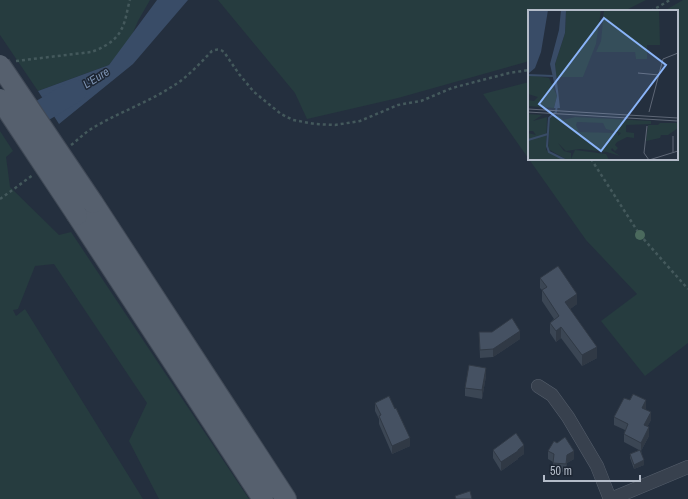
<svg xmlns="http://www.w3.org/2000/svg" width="688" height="499" viewBox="0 0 688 499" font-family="'Archivo Narrow',sans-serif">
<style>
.green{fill:#263c3f}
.water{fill:#394c67}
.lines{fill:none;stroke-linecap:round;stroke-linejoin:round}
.river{stroke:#394c67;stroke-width:23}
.minor-casing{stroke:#565f6c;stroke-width:14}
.primary-casing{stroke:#414a57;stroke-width:22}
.path{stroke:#44595c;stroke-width:2.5;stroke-dasharray:3 3;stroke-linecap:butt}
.minor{stroke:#38414e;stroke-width:13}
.primary{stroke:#56606e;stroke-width:20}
.primary-bridge-casing{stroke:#414a57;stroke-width:22;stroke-linecap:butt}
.primary-bridge{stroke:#56606e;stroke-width:20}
.tree{fill:#4b6a5d}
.wall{fill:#3b4654}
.shaded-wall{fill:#303945}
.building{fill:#455162;stroke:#303945}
.labels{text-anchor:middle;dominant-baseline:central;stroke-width:3;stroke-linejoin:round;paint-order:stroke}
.water-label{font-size:12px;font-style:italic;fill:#7c92b1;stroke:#1d2633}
.inset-river{fill:none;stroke:#394c67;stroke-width:2}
.inset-road{fill:none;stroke:#5e6776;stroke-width:1}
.view{fill:#8ab4f8;fill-opacity:0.15;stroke:#8ab4f8;stroke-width:2}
.inset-edge{fill:none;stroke:#b4bcc9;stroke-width:2}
</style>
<rect width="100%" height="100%" fill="#242f3e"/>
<path class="green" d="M 0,0 L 150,0 L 138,21 L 129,42 L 109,65 L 38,91 L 0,35 Z
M 218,0 L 646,0 L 624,11 L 529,11 L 529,60 L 526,62 L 398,98 L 307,119 L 295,93 Z
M 683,0 L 688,0 L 688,343 L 645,376 L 601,321 L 637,294 L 586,240 L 483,94 L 529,82 L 529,159 L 677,159 L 677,11 L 664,11 Z
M 0,131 L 13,151 L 6,157 L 10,187 L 59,235 L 71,232 L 249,499 L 159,499 L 129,441 L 147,403 L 54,264 L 35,266 L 18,309 L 13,310 L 16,316 L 25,309 L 143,499 L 0,499 Z"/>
<path class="water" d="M 157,0 L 188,0 L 133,64 L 59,124 L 38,91 L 109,65 Z"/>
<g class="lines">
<path class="river" d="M 15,119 L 25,121 L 75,91"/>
<defs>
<path id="minor" d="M 538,386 L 552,395 L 568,417 L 597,466 L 610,499
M 611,499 L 688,467"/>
<path id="primary" d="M 93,203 L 286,499
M 77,215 L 263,499"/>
</defs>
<use href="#minor" class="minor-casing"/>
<use href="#primary" class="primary-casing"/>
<path class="path" d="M 651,11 L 670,0
M 16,61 L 91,52 C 101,49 116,41 121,30 C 126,22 127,9 130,0
M 71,145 C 78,140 83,134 91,129 C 117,113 147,103 173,86 C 188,77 200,63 212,51 C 217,49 220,49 224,52 L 239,74 L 254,92 L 281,114 L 293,120 L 315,124 L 335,125 L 360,121 L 398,105 L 421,101 L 452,88 L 509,73 L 529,70
M 591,159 L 640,235 L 688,289
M 0,199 L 33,175"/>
<use href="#minor" class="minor"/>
<use href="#primary" class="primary"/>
<defs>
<path id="primary-bridge" d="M 0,65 L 93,203
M 0,99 L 77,215"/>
</defs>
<use href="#primary-bridge" class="primary-bridge-casing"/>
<use href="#primary-bridge" class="primary-bridge"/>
</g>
<circle class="tree" cx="640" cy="235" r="5"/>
<path class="wall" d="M 540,278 L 577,304 L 570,309 L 597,358 L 582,366 L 561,338 L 556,342 L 550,333 L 550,323 L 554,319 L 542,301 L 542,290 L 540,288 Z
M 479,332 L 520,339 L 493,357 L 480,358 Z
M 486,376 L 482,399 L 465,396 L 465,388 Z
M 375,403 L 410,446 L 392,454 L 379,424 L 379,419 L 375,411 Z
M 646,408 L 645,410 L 651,420 L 647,427 L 649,436 L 641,451 L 641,450 L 644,465 L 634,469 L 630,458 L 630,454 L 639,450 L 624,442 L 624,434 L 625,430 L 614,425 L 614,417 Z
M 493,450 L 524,454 L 518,458 L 518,459 L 501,471 L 493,458 Z
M 548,451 L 574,459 L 567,463 L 566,472 L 553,471 L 553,462 L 548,459 Z"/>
<path class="shaded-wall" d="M 577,294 L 577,304 L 565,313 L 565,302 Z
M 561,327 L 561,338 L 556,342 L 556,331 Z
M 520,331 L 520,339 L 493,357 L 493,349 Z
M 597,347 L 597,358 L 582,366 L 582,355 Z
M 486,368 L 486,376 L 482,399 L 482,390 Z
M 646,400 L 646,408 L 642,416 L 642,408 Z
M 651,412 L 651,420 L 644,433 L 644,425 Z
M 649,427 L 649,436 L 641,451 L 641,443 Z
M 410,438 L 410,446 L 392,454 L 392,446 Z
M 524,445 L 524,454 L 518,458 L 518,459 L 501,471 L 501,462 Z
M 574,451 L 574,459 L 567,463 L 566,472 L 567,455 Z
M 644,460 L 644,465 L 634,469 L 634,465 Z"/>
<path class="building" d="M 558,266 L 577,294 L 565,302 L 597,347 L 582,355 L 561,327 L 556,331 L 550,323 L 559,316 L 542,290 L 547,287 L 540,278 Z
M 512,318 L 520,331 L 493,349 L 480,350 L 479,332 L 492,332 Z
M 469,365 L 486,368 L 482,390 L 465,388 Z
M 633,394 L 646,400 L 642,408 L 651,412 L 644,425 L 649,427 L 641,443 L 624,434 L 628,424 L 614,417 L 624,398 L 630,400 Z
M 389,396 L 395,409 L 396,408 L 410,438 L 392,446 L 379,416 L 381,415 L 375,403 Z
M 516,433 L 524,445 L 518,450 L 518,451 L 501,462 L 493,450 Z
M 565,437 L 574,451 L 567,455 L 566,464 L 553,463 L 554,454 L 548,451 L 554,441 L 557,443 Z
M 640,450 L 644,460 L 634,465 L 630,454 Z
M 470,491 L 472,499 L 456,499 L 455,496 Z"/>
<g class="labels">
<g class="water-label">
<text transform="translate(96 78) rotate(-32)">L'Eure</text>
</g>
</g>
<g transform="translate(528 10)">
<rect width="150" height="150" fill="#242f3e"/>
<path d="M 38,0 L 73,0 L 68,34 L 55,67 L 28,67 L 27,54 L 37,23 ZM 76,0 L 131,0 L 132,35 L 119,35 L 119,49 L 108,49 L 107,42 L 68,42 L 73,31 ZM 0,65 L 21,68 L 29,86 L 26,98 L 0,96 L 0,90 L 6,91 L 10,87 L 0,84 ZM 0,104 L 14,105 L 5,111 L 19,107 L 18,140 L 36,150 L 0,150 L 0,123 L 8,125 L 5,121 L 0,121 ZM 25,106 L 31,106 L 35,110 L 47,107 L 123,111 L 123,114 L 98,115 L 98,122 L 106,123 L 106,128 L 99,127 L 89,132 L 87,135 L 90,138 L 87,141 L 84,138 L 83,140 L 92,146 L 79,142 L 52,139 L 38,141 L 30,133 L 36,141 L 43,143 L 43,149 L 47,140 L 78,144 L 81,150 L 39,150 L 20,139 L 22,109 ZM 49,112 L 75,113 L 78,119 L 93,123 L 90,126 L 90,123 L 51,122 L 48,115 ZM 132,113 L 150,113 L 150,118 L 140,125 L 133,125 L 132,128 L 118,131 L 120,115 L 130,115 Z" fill="#263c3f" fill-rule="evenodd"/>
<path d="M 0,0 L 20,0 L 13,42 L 7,58 L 1,63 ZM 33,0 L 38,0 L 37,23 L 27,54 L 32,98 L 26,98 L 29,86 L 22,54 L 31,20 Z" fill="#394c67"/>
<path class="inset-river" d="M 0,65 L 25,66M 29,94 L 28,102 L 21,108 L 19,136 L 21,142 L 37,150M 0,130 L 20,124"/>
<path class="inset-road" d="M 110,63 L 131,65M 0,99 L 150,108M 0,102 L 150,111M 121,102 L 135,49 L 150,43M 119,116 L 116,143 L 121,150M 145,126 L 145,142M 121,150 L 150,141"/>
<path class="view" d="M 76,8 L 138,55 L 73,141 L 11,94 Z"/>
<rect width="150" height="150" class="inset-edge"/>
</g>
<path d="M544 475v6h96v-6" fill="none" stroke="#b4bcc9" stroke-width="2"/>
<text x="550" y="475" font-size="12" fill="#b4bcc9" stroke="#1d2633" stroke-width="3" paint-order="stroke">50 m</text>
</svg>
